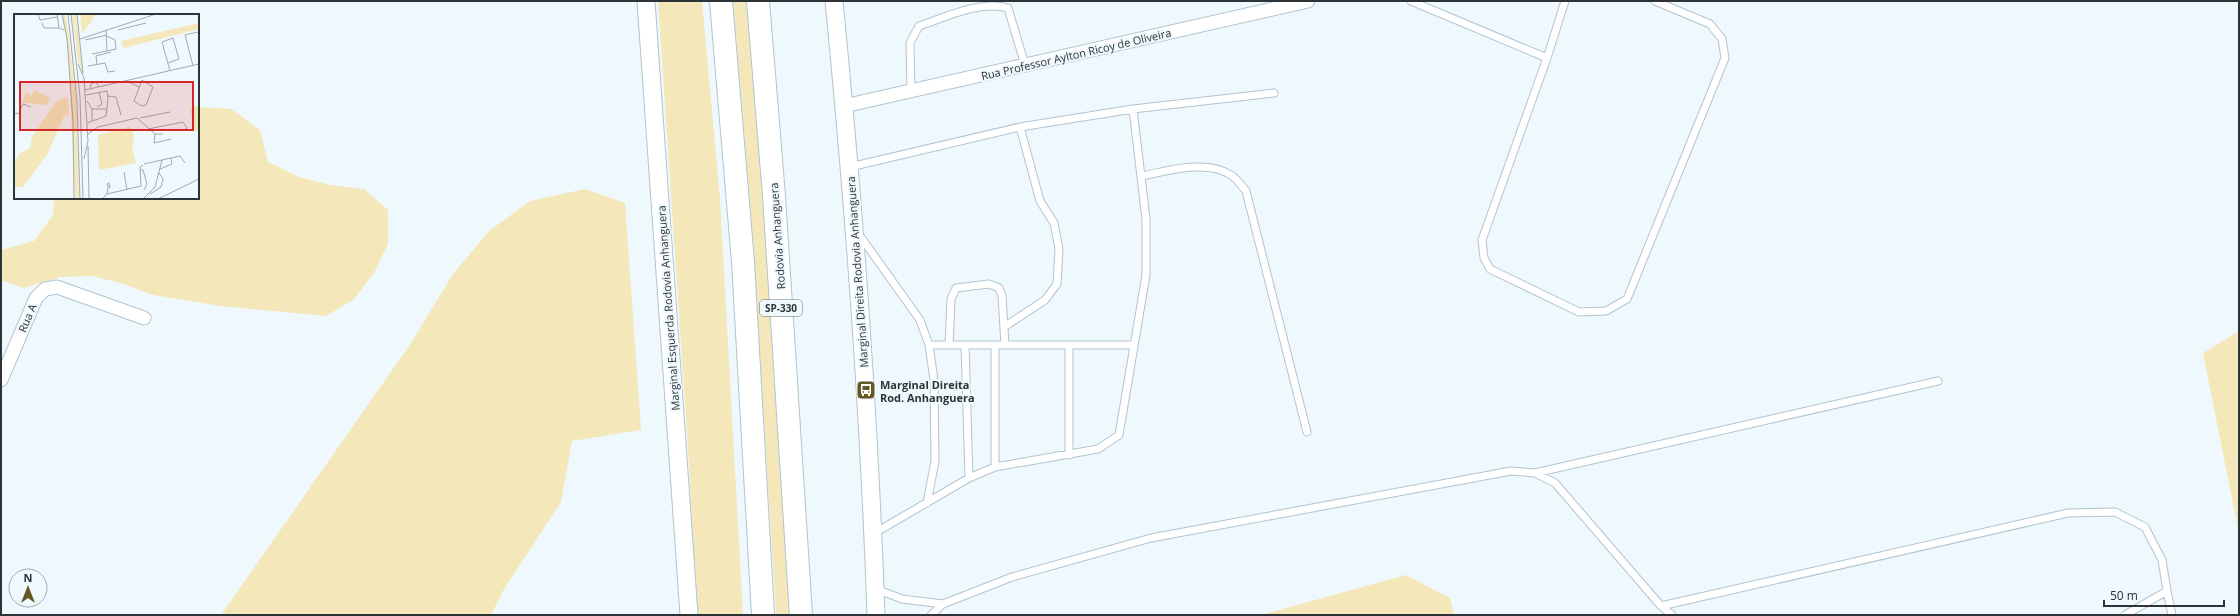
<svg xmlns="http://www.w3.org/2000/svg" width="2240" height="616" viewBox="0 0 2240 616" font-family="'Open Sans',sans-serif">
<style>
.green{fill:#f4e8bb}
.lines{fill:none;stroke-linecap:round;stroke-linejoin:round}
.service-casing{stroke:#b0c5d0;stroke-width:9}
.minor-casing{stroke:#b0c5d0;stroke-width:15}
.tertiary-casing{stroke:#b0c5d0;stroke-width:19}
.motorway-casing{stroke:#b0c5d0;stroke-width:24}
.service{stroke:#fff;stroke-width:7}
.minor{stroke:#fff;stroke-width:13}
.tertiary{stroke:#fff;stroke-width:17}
.motorway{stroke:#fff;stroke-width:22}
.labels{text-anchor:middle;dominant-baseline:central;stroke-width:4;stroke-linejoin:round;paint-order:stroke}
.shield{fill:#eff8fc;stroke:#666f73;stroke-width:1}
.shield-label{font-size:10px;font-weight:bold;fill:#2c3438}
.street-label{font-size:11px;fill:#2c3438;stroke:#eff8fc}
.poi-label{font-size:11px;font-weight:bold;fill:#2c3438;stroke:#eff8fc;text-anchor:start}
.inset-road{fill:none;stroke:#a1aaae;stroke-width:1}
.view{fill:#d62828;fill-opacity:0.15;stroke:#d62828;stroke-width:2}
.inset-edge{fill:none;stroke:#2c3438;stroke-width:2}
</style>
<rect width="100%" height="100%" fill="#eff8fc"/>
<path class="green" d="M 658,1 L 702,1 L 720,198 L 743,615 L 696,615 L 689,464 Z
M 733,1 L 750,1 L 792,615 L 776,615 L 753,245 Z
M 198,107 L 231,109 L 260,130 L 268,162 L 299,177 L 330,185 L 364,189 L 388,210 L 388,244 L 374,273 L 353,300 L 326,316 L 220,306 L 153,295 L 124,284 L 92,276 L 61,277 L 23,288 L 1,280 L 1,250 L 34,241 L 53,215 L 54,198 L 198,198 Z
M 585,189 L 625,203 L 641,430 L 572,441 L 561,502 L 503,591 L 491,615 L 221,615 L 411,343 L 453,274 L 489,231 L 530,201 Z
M 2239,331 L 2239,534 L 2203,353 Z
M 1406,575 L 1450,598 L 1454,615 L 1261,615 Z"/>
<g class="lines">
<defs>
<path id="service" d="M 1411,1 L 1547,58
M 1565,1 L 1547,58 L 1482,240 L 1484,258 L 1490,269 L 1579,312 L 1606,311 L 1627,299 L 1725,58 L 1722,39 L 1710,24 L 1655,1
M 911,91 L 910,43 L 919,26 C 946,17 980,0 1008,8 L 1025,65
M 1133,109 L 1274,93
M 850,167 L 1020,127 L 1133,109 L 1146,219 L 1146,275 L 1119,435 L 1098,449 L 995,467 L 969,478 L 873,534
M 1141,176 C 1168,171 1206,159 1231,175 C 1237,179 1242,186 1246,191 L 1307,432
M 858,233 L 920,320 L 929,345 L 934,380 L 935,461 L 927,503
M 1004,327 L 1045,300 L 1057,284 L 1059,249 L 1054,223 L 1040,201 L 1020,127
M 929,345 L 1134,345
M 949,345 L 951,299 L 956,288 L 989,284 L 999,288 L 1002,296 L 1005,345
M 965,345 L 969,478
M 995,345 L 995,467
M 1069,455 L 1069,345
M 1535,473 L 1938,381
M 876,589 L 902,599 L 943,604
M 2167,591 L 2172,615
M 1661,606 L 2068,513 L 2115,512 L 2145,527 L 2162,560 L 2167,591 L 2125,615
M 931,615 L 943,604 L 1012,577 L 1151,538 L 1511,471 L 1535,473 L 1555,483 L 1661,606 L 1672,615"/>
<path id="minor" d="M 844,106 L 1308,1
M 1,380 L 36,298 L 45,289 L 57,287 L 144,318"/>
<path id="tertiary" d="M 646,1 L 689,615
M 834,1 C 854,205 869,410 876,615"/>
<path id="motorway" d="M 721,1 L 743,262 L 763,615
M 758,1 L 774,196 L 801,615"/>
</defs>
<use href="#service" class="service-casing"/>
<use href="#minor" class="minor-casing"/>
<use href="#tertiary" class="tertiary-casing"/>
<use href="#motorway" class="motorway-casing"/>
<use href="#service" class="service"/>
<use href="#minor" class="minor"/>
<use href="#tertiary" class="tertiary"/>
<use href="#motorway" class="motorway"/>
</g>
<defs>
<symbol id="bus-square" viewBox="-11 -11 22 22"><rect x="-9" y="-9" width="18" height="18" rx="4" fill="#645723" stroke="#eff8fc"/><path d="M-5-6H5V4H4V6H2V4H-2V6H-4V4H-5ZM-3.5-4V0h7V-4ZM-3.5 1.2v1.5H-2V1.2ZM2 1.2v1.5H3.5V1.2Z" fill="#fff"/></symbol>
</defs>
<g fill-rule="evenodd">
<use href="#bus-square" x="855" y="379" width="22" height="22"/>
</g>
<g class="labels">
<rect class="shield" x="760" y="300" width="42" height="16" rx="3"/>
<g class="shield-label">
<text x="781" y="308">SP-330</text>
</g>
<g class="street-label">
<text transform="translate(1076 54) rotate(-13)">Rua Professor Aylton Ricoy de Oliveira</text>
<text transform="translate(777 236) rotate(-94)">Rodovia Anhanguera</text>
<text transform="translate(857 272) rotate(-94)">Marginal Direita Rodovia Anhanguera</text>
<text transform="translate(668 308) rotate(-94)">Marginal Esquerda Rodovia Anhanguera</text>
<text transform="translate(27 318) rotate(-67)">Rua A</text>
</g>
<g class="poi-label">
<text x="880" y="384">Marginal Direita<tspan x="880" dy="13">Rod. Anhanguera</tspan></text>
</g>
</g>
<g transform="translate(14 14)">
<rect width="185" height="185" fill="#eff8fc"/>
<path d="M 81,0 L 78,7 L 68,19 L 66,0 ZM 48,1 L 52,1 L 62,83 L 65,185 L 61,185 L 54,33 ZM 58,1 L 62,1 L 69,59 L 64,46 ZM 185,9 L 185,15 L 109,34 L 107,27 ZM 21,76 L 36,84 L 33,91 L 2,88 L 9,87 L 12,78 L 17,82 ZM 51,83 L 54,84 L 55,101 L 50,102 L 33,141 L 9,173 L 0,173 L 0,150 L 6,139 L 16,134 L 18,123 L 41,89 ZM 185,91 L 185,117 L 181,118 L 176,95 ZM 115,113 L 118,114 L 120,125 L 118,133 L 122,149 L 85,156 L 84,121 Z" fill="#f4e8bb"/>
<path class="inset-road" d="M 24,0 L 26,6 L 43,3M 43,0 L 45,14 L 50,16M 48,0 L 53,24 L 59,108 L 60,185M 54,0 L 63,88 L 66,185M 57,0 L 66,83 L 69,185M 63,0 L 69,60M 28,9 L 30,14 L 45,14M 92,16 L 93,37M 104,16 L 132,9M 66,25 L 142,0M 71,26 L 93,21M 78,40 L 102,35 L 101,26 L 93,22M 154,49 L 165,45 L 159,24 L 148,28 L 156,57M 64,50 L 70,64M 83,50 L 82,42 L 97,38M 74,52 L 91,49 L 94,58 L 101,57M 179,52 L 171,21 L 184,18 L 185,22M 70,64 L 74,127M 128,66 L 139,73 L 132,91 L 128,92 L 120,87 ZM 113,67 L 125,73M 76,75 L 77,70 L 82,68 L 85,73M 71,76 L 185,50M 72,81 L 93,77 L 94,85 L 92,102 L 73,109M 94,82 L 102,83 L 107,101M 73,87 L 78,95 L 78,107M 83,93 L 88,90 L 85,78M 78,95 L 93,95M 0,100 L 5,99 L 9,90 L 17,93M 126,104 L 156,98M 134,115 L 169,108 L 173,114 L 170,116M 74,120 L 84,113 L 123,104 L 141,120 L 149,120M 141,120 L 140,129 L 157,125M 74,132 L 75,185M 70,145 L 74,127M 130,150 L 148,146M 146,155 L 158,150 L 157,144M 126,156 L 129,156 L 133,170 L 130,176M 110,158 L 113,176M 95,169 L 96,173 L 95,174 L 93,170 ZM 93,180 L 127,172 L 126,153 L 129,151M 136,180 L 147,173 L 149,165 L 145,159M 88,185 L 93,180 L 94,173M 129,185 L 141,173 L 148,146 L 166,142 L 171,149M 144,185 L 185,165"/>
<path class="view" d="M 6,68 L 179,68 L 179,116 L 6,116 Z"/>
<rect width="185" height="185" class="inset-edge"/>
</g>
<rect width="2240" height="616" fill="none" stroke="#2c3438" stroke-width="4"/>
<g transform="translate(28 588)"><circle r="19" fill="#eff8fc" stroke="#a1aaae"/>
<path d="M0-3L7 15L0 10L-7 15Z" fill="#645723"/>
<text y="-6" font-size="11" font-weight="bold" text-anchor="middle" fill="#2c3438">N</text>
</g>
<path d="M2104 600v6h120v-6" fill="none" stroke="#2c3438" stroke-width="2"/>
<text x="2110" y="600" font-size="12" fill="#2c3438" stroke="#eff8fc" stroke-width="3" paint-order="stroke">50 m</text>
</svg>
